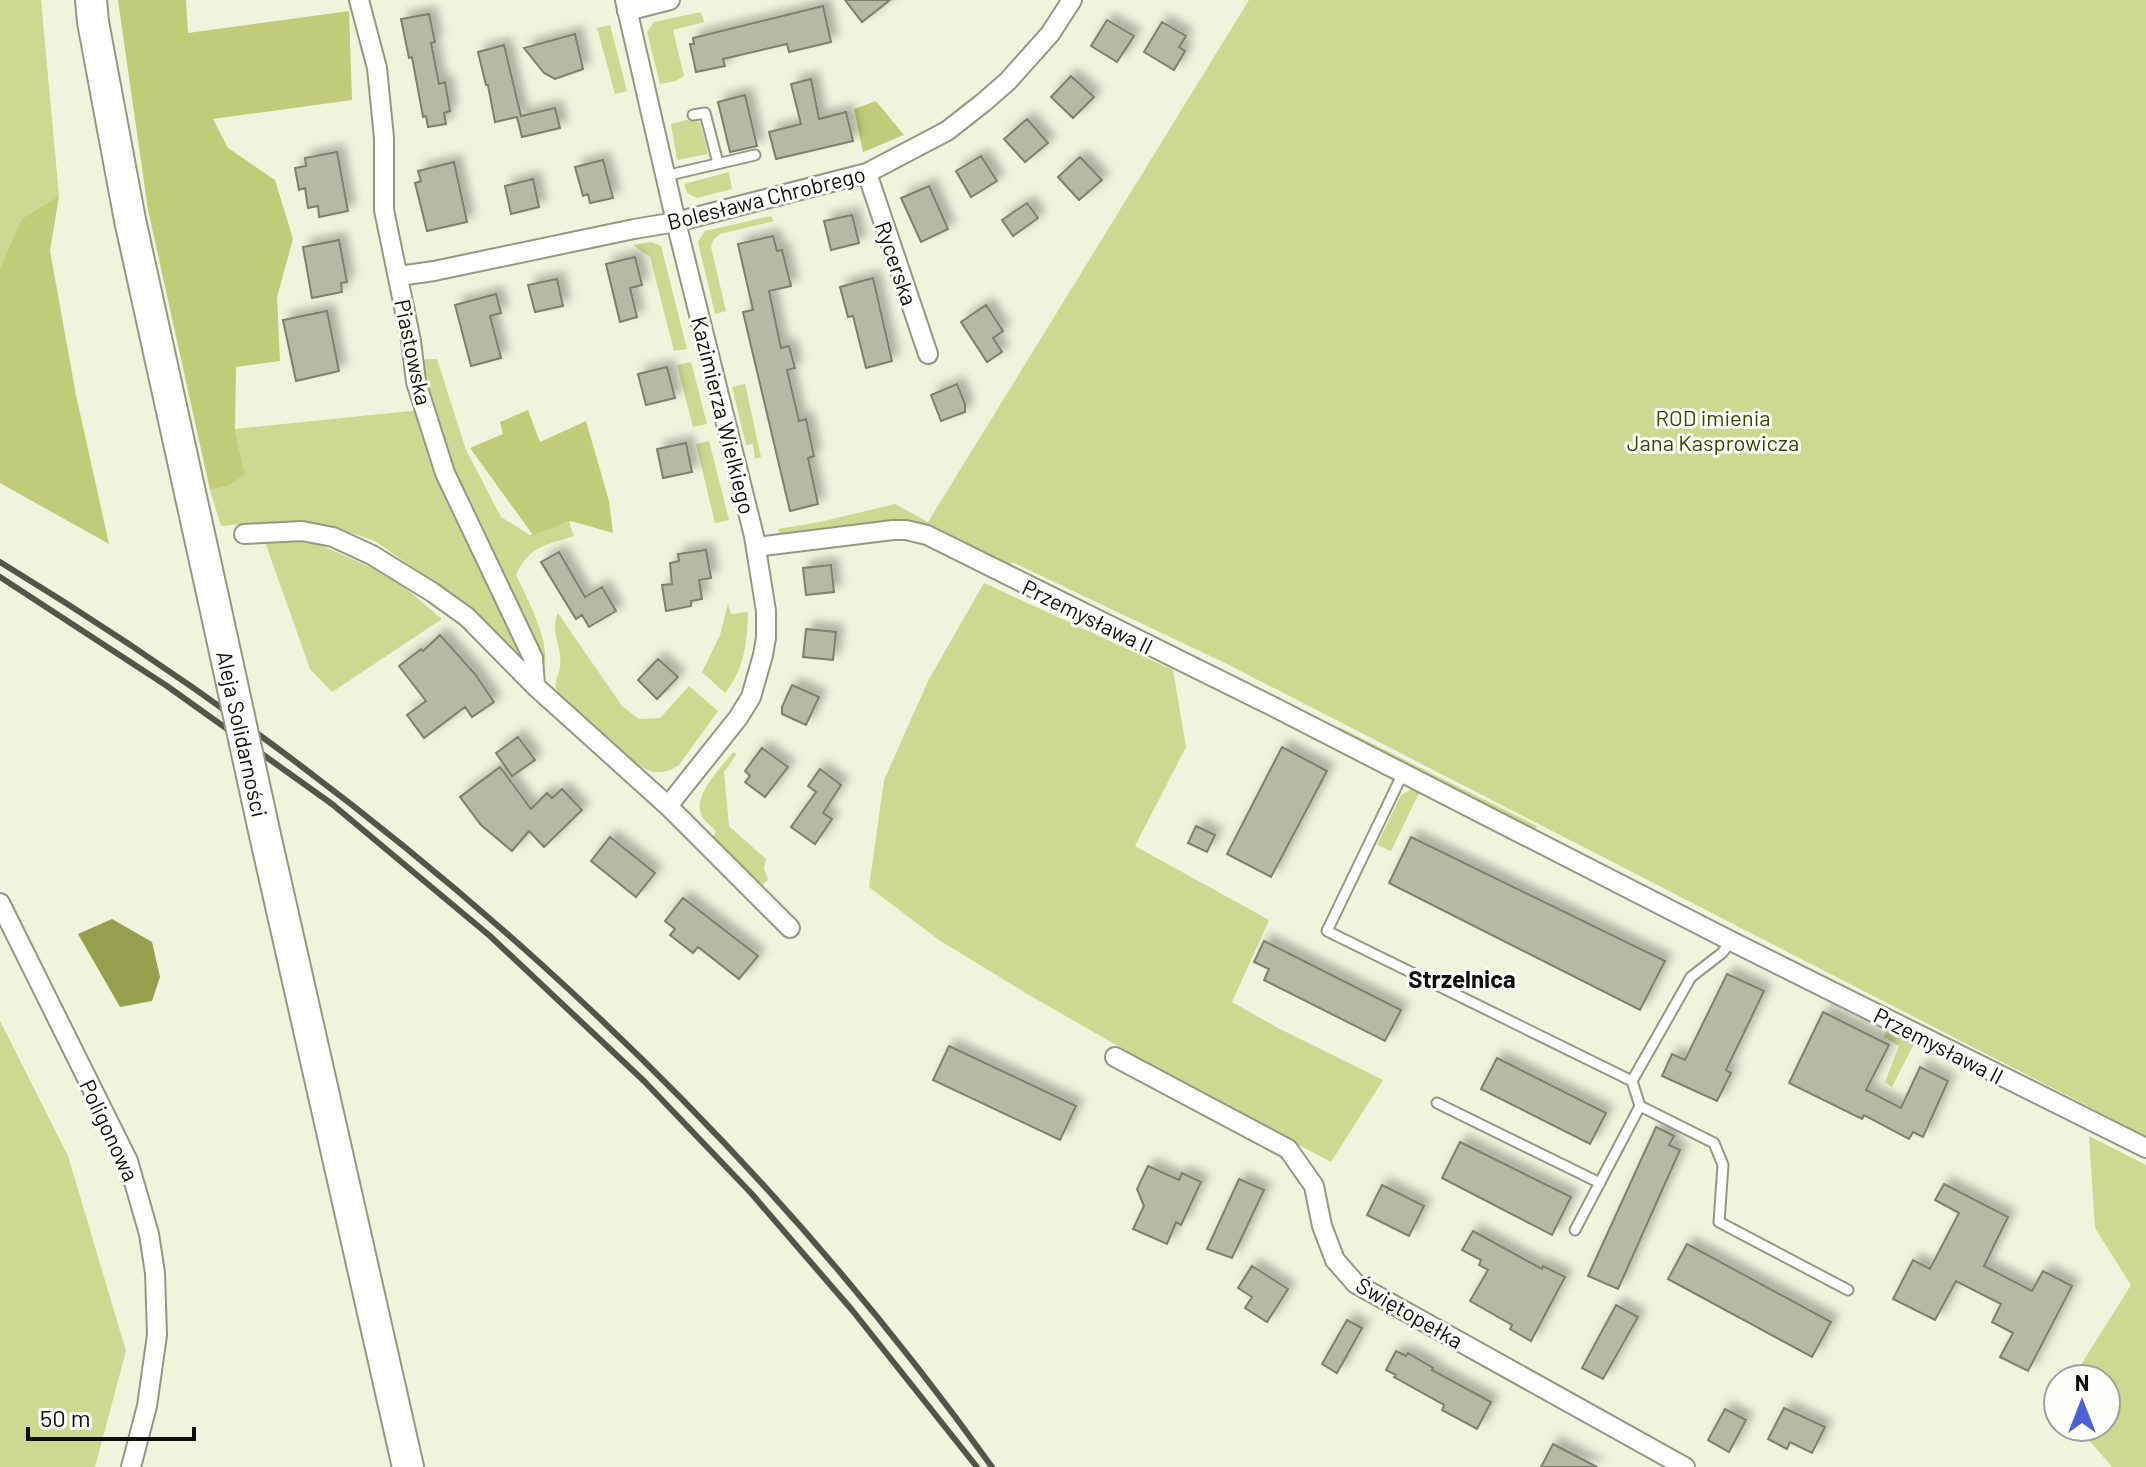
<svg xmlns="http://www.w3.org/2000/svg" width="2146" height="1467" viewBox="0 0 2146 1467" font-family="Barlow,sans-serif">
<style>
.green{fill:#cdd890}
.forest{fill:#c0cc77}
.water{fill:#96a04c}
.building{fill:#b6baa4;stroke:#7d806c;stroke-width:2;filter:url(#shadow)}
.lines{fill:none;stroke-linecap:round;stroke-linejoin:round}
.lane-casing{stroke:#949883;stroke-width:13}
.street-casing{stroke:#949883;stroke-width:22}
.primary-casing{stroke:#949883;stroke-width:34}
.lane{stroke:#fff;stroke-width:9}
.street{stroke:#fff;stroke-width:18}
.primary{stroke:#fff;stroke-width:30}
.rail{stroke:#535549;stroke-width:6}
.primary-bridge-casing{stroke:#949883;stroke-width:34;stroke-linecap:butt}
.primary-bridge{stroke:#fff;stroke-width:30}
.labels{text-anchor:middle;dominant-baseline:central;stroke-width:6;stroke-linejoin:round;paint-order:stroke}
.street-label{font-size:22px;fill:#0e0f08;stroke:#fefffa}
.park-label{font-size:22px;fill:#3d4300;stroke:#fefffa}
.neighbourhood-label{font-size:24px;font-weight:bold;fill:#0e0f08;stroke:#fefffa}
</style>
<defs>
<filter id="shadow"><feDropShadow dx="7" dy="-7" stdDeviation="4" flood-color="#0004"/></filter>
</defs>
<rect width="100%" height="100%" fill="#f0f4dd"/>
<path class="green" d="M 0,0 L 41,0 L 59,196 L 22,220 L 0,268 Z
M 1249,0 L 2146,0 L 2146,1136 L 1225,663 L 1012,562 L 1009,568 L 865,525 L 780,534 L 778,529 L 820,522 L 895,504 L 928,522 Z
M 701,12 L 704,22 L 673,30 L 684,76 L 676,81 L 660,84 L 647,32 L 654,22 Z
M 610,25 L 627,91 L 615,94 L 597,28 Z
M 686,120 L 700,122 L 708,154 L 677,160 L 671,124 Z
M 729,172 L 732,189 L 697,198 L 687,193 L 684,184 Z
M 771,216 L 774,221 L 720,234 L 713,240 L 711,247 L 726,311 L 715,314 L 698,242 L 705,231 Z
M 651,242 L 661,246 L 687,349 L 674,351 L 650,257 L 633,245 Z
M 426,359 L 437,359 L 466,450 L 501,517 L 530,535 L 569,522 L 574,536 C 546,545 529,546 516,575 C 526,596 555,649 542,671 L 449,464 L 432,417 L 421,362 Z
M 691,362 L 707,424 L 693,427 L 677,365 Z
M 745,384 L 761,457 L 755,459 L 753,444 L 746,445 L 732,387 Z
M 420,410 L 530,670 L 512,654 L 473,610 L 375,541 L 349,532 L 318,525 L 241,524 L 221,526 L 210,490 L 228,486 L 245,475 L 235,429 Z
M 709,441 L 729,520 L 715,523 L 696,444 Z
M 264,539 L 311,541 L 391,576 L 442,619 L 332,692 L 310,669 Z
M 984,583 L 1173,670 L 1186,747 L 1135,846 L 1269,920 L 1232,1002 L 1278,1028 L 1383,1080 L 1331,1162 L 1195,1090 L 1029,995 L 939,940 L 869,887 L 884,780 L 929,679 Z
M 728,603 L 731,614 L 748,612 C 747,641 745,669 725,693 L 702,672 L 720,635 Z
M 558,613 L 622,706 L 639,719 L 660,718 L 689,686 L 718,711 L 679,765 C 670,771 661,774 650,771 C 632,764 565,708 557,691 C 553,681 559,676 560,667 C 563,649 549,631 558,613 Z
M 1339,727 L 1537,826 L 1535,831 L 1337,730 Z
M 733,752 L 737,754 L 724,772 L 729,826 L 766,859 L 764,868 L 768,880 L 760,887 L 713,837 L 716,831 C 712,826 704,821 702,816 C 691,796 722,767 733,752 Z
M 1410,790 L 1420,791 L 1391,851 L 1377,845 L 1401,795 Z
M 0,1021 L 68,1156 L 126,1351 L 95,1467 L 0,1467 Z
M 1887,1028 L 1915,1042 L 1892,1087 L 1885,1082 L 1899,1046 L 1884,1037 Z
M 2089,1136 L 2146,1165 L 2146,1467 L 2112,1467 L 2078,1427 L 2106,1427 L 2106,1379 L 2072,1379 L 2131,1285 L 2095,1228 Z"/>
<path class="forest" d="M 118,0 L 186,0 L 188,33 L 349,11 L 352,100 L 213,119 L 228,148 L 275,180 L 293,239 L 277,297 L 280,361 L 236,367 L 235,429 L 245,475 L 228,486 L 210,490 L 148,210 Z
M 876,101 L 904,135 L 863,152 L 854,109 Z
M 59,196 L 50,251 L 76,395 L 109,544 L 0,483 L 0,268 L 22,219 Z
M 528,410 L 540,442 L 586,421 L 609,501 L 613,533 L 571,521 L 533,535 L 470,448 L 503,434 L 500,422 Z"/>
<path class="water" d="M 112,919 L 152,942 L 160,977 L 152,1001 L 120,1007 L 78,934 Z"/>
<path class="building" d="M 845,0 L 890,0 L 862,22 Z
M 823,6 L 831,42 L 789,52 L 787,44 L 723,59 L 725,66 L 696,72 L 690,44 L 694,44 L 693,38 Z
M 429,14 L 435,42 L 431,43 L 439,84 L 445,82 L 450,111 L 444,113 L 446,124 L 428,127 L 426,116 L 423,117 L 412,57 L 409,58 L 401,19 Z
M 1107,20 L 1134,36 L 1117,62 L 1091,46 Z
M 1162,22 L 1186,36 L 1179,47 L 1185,51 L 1174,70 L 1144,52 Z
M 575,34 L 583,69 L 555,79 L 544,73 L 524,48 Z
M 504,45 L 521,116 L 555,108 L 560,128 L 522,137 L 517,117 L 495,122 L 488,85 L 486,85 L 478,52 Z
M 1071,76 L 1094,97 L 1073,118 L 1051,97 Z
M 811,79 L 819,119 L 846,112 L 853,141 L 776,159 L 769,132 L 801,124 L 791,84 Z
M 745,95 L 757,146 L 730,152 L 718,102 Z
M 1027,119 L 1048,143 L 1025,162 L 1004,139 Z
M 337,152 L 348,211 L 319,217 L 318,206 L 308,208 L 305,188 L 299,190 L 295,168 L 306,166 L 305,158 Z
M 981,156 L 997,181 L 971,197 L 956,171 Z
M 1080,157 L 1102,180 L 1079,200 L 1058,177 Z
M 603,160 L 613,198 L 590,203 L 588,194 L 583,196 L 575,167 Z
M 454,162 L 467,222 L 427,231 L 415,183 L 421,181 L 418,171 Z
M 533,179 L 539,207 L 511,214 L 505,186 Z
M 929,186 L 948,229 L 921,242 L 901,198 Z
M 1027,203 L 1038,218 L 1013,236 L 1002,220 Z
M 852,215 L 859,243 L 831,250 L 824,221 Z
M 773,236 L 777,251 L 782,250 L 791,286 L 769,291 L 781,348 L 789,346 L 795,368 L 787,370 L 799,421 L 806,419 L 814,456 L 808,458 L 818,504 L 790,511 L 743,312 L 753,310 L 738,244 Z
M 339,240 L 347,282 L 341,283 L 342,292 L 312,298 L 303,247 Z
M 635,257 L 642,285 L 630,288 L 637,317 L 620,322 L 606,264 Z
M 873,278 L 892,361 L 866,368 L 853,316 L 848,317 L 840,287 Z
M 557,279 L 563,306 L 535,312 L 528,285 Z
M 496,294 L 501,313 L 490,316 L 501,358 L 471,366 L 455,305 Z
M 986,305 L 1003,331 L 993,338 L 1002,352 L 987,362 L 961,322 Z
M 327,311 L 339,371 L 296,381 L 283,320 Z
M 667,367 L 675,398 L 646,405 L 638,374 Z
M 957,384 L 965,404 L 965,412 L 941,421 L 931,395 Z
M 686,443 L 692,472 L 663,478 L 657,449 Z
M 706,550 L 711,578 L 699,580 L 702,599 L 691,601 L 691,606 L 666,611 L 662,585 L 672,584 L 670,563 L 679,561 L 678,554 Z
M 559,552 L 585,597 L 602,587 L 616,611 L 589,627 L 582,615 L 576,619 L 541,562 Z
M 831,565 L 834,592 L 806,595 L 803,568 Z
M 806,629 L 836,632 L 833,660 L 803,657 Z
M 440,635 L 475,674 L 494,702 L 472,717 L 465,707 L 424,738 L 407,715 L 426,701 L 399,666 L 421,649 L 423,651 Z
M 658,659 L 678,677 L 657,699 L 638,680 Z
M 792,685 L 819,697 L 806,725 L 782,714 L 782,707 Z
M 518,737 L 535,760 L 512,776 L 496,753 Z
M 1282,747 L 1327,771 L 1271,877 L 1227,854 Z
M 762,748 L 788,767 L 765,797 L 745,782 L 750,776 L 745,771 Z
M 500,767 L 531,809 L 547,793 L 552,798 L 562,789 L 582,810 L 544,847 L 529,831 L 512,851 L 481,825 L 460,797 Z
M 820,769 L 841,785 L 823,813 L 832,819 L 815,844 L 791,827 L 816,792 L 808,786 Z
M 1196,826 L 1215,835 L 1207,852 L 1188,843 Z
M 610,837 L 655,873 L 636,897 L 591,861 Z
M 1411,837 L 1665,961 L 1640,1010 L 1389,883 Z
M 683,898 L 758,956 L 739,979 L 698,947 L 693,953 L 670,935 L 675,929 L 665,921 Z
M 1264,941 L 1401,1010 L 1385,1041 L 1264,980 L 1269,969 L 1254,962 Z
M 1727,974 L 1764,991 L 1726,1070 L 1731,1073 L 1717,1101 L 1662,1076 L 1672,1054 L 1685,1060 Z
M 1823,1012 L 1889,1045 L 1866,1090 L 1901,1108 L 1920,1067 L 1948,1081 L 1923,1137 L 1913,1132 L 1909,1139 L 1864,1115 L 1862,1119 L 1789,1083 Z
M 949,1046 L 1076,1106 L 1060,1140 L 933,1080 Z
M 1497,1058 L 1606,1113 L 1590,1144 L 1481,1089 Z
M 1656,1127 L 1674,1136 L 1669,1145 L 1680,1150 L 1618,1289 L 1588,1276 Z
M 1460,1142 L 1571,1197 L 1552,1235 L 1442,1178 Z
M 1148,1166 L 1179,1180 L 1182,1173 L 1201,1182 L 1181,1225 L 1176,1222 L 1167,1244 L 1133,1229 L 1144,1206 L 1137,1189 Z
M 1239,1179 L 1264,1190 L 1232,1258 L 1207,1249 Z
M 1944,1184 L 2008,1217 L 1984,1266 L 2032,1291 L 2043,1271 L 2072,1286 L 2028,1371 L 2000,1357 L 2013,1333 L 1992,1322 L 2001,1304 L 1956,1281 L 1935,1320 L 1893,1299 L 1913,1260 L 1930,1269 L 1959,1213 L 1935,1200 Z
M 1382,1185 L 1424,1206 L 1409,1236 L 1367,1215 Z
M 1473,1231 L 1542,1269 L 1543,1266 L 1565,1277 L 1531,1341 L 1510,1329 L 1512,1325 L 1470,1301 L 1488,1270 L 1479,1265 L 1481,1260 L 1462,1250 Z
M 1687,1244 L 1831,1322 L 1812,1357 L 1668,1279 Z
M 1252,1266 L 1288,1289 L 1267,1322 L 1245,1308 L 1252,1297 L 1238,1288 Z
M 1616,1305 L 1638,1317 L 1603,1379 L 1582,1368 Z
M 1347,1320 L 1362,1328 L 1337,1373 L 1322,1364 Z
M 1396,1351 L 1406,1356 L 1408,1353 L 1433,1368 L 1432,1370 L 1491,1402 L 1477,1429 L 1442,1410 L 1444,1405 L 1394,1377 L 1396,1375 L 1386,1370 Z
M 1784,1408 L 1825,1427 L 1812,1453 L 1790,1442 L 1787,1449 L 1768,1439 Z
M 1725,1409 L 1746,1420 L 1729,1452 L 1708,1440 Z
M 1553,1444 L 1597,1467 L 1541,1467 Z"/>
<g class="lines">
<defs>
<path id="lane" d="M 693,115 L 705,113 L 718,163
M 665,176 L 755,155
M 1403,773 L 1327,931 L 1632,1081 L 1640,1106 L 1714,1143 L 1723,1165 L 1719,1222 L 1848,1290
M 1632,1081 L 1691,977 L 1722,953 L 1731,941
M 1437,1103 L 1600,1183
M 1575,1230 L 1640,1106"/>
<path id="street" d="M 359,0 L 377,68 L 384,138 L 384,210 L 411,341 L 416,382 L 445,473 L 533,658 L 535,686
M 625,0 L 676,222 L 754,536 L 766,611 L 766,638 L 763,655 L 751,697 L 738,718 L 668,806
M 627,11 L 670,0
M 867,173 L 928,354
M 399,276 L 434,271 L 634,229 L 676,222 L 867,173 L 947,131 L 984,102 L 1008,81 L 1050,34 L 1072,0
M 244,534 L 302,531 L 333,537 L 372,555 L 432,592 L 467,617 L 535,686 L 668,806 L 790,928
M 756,547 L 893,530 L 906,530 L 927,535 L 1274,707 L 1731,941 L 2146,1148
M 0,903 L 128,1161 L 149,1234 L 155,1273 L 157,1335 L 147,1406 L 131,1467
M 1115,1057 L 1288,1149 L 1314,1186 L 1322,1226 L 1335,1260 L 1356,1284 L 1685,1467"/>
<path id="primary" d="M 91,0 L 93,22 L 130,220 L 213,597
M 265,835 L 408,1467"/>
</defs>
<use href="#lane" class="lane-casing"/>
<use href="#street" class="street-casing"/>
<use href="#primary" class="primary-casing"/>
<use href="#lane" class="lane"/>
<use href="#street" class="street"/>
<use href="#primary" class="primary"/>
<path class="rail" d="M 0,562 C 385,796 729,1100 992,1467
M 0,577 L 167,686 L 332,804 L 490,936 L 644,1081 L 751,1193 L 852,1310 L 977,1467"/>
<defs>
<g id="primary-bridge">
<path id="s1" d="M 213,597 L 265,835"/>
</g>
</defs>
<use href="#primary-bridge" class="primary-bridge-casing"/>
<use href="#primary-bridge" class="primary-bridge"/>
</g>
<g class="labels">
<g class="street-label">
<text transform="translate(766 197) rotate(-14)">Bolesława Chrobrego</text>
<text transform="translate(897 263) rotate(71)">Rycerska</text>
<text transform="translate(414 352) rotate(78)">Piastowska</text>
<text transform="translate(724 415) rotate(76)">Kazimierza Wielkiego</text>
<text transform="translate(1088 616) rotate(26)">Przemysława II</text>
<text stroke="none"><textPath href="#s1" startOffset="140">Aleja Solidarności</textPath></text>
<text transform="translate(1939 1045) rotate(27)">Przemysława II</text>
<text transform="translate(110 1130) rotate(65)">Poligonowa</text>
<text transform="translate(1410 1312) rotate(30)">Świętopełka</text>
</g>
<g class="park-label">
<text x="1713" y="417">ROD imienia<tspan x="1713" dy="25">Jana Kasprowicza</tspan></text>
</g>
<g class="neighbourhood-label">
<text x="1462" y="978">Strzelnica</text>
</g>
</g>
<g transform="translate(2082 1403)"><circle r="38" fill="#fefffa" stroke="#9e9f99" stroke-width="2"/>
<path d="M0-6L14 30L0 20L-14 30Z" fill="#4b61d6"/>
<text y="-12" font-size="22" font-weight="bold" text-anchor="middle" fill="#0e0f08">N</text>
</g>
<path d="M28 1427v12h166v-12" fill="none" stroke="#0e0f08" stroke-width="4"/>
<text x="40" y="1427" font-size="24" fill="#0e0f08" stroke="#fefffa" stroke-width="6" paint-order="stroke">50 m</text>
</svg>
